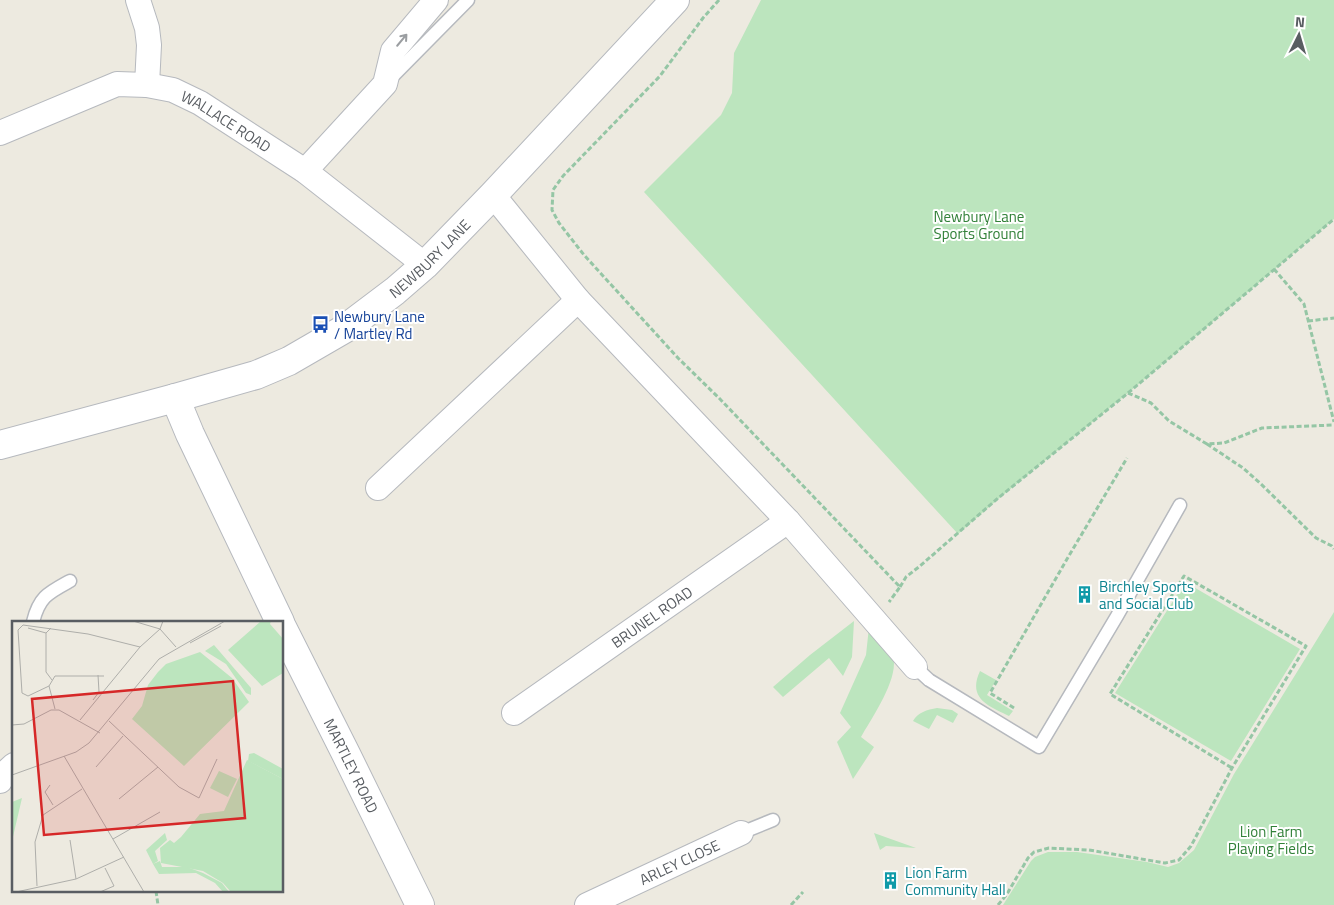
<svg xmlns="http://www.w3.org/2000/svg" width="1334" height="905" viewBox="0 0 1334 905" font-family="'Titillium Web',sans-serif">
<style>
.green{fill:#bce5be}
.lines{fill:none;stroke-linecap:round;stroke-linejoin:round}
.service-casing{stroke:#b6b9be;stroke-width:15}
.minor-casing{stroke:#b6b9be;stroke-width:26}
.tertiary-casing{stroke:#b6b9be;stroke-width:30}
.path{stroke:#95c6a5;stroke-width:3;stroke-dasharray:5 2.5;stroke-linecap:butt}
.service{stroke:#fff;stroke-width:12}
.minor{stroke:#fff;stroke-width:24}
.tertiary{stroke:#fff;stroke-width:28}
.oneway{stroke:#9b9ea1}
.labels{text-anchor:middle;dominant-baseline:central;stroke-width:4;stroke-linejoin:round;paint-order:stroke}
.street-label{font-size:15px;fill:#595d62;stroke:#fff}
.park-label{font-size:15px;fill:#328139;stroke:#fff}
.transit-label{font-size:15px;fill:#164399;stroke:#fff;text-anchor:start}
.culture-label{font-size:15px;fill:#0d838f;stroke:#fff;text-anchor:start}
.inset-road{fill:none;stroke:#aeaeaa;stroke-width:1}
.view{fill:#d62828;fill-opacity:0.15;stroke:#d62828;stroke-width:2.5}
.inset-edge{fill:none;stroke:#595d62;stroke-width:2.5}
</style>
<rect width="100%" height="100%" fill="#edeae0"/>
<path class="green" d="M 761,0 L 1334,0 L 1334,219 C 1265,277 1197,336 1128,393 C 1071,440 1013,485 958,534 L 644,192 L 721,115 L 732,93 L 734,53 Z
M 1185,582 L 1300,649 L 1231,761 L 1115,693 Z
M 1334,612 L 1334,905 L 1003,905 L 1031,861 L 1035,857 L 1048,852 L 1077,852 L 1147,862 L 1168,867 L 1179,863 L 1194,850 L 1234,774 Z
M 854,621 L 852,657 L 843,676 L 829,658 L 783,697 L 773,687 L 810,655 Z
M 869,627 C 875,634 888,646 892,654 C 902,675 871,719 861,737 L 874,747 L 853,779 L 837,742 L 851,727 L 840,713 L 866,655 Z
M 980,671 L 996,680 L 987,695 L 1013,711 L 1009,716 C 989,706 967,699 980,671 Z
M 937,708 L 952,710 L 958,714 L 953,723 L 937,715 L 929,729 L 913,721 C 918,712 927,710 937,708 Z
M 874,833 L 916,848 L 886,846 L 880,850 Z"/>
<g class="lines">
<defs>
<path id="service" d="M 389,80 L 468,0
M 33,622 C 39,597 48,593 70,581
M 915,667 L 929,680 L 1039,747 L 1117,616 L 1180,505
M 741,833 L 773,820"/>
<g id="minor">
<path d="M 138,0 L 147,28 L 149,45 L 147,85"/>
<path id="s1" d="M 0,133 L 117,84 L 147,85 L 173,90 L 200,103 L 305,171 L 425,265"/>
<path d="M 305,171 L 385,84 L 393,51 L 436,0"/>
<path d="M 493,195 L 578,300 L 788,521 L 915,667"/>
<path d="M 378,488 L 578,300"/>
<path id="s2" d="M 514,713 L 788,521"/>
<path d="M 0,781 L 4,774 L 14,765"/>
<path id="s3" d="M 587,905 L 741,833"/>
</g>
<g id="tertiary">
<path d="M 175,398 L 190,434 L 280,622"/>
<path id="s4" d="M 0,445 L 175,398 L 256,375 L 289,361 L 346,328 L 395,291 L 425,265 L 493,195 L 675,0"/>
<path id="s5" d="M 282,627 L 346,754 L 420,905"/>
</g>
</defs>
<use href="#service" class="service-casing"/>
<use href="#minor" class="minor-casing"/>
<use href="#tertiary" class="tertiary-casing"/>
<path class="path" d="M 719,0 L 703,18 L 660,76 L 563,176 L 553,190 L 552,210 L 559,223 L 584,255 L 678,358 L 719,398 L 900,587 L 889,602
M 1274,269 L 1304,304 L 1334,422
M 1308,321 L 1334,318
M 1128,393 L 1334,219
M 1207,444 L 1243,468 L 1261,484 L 1316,538 L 1332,546 L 1334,549
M 900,587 L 906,577 L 920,566 L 997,499 L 1128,393 L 1151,403 L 1169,421 L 1207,444 L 1224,443 L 1262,428 L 1334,425
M 1014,708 L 990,693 L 1067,559 L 1127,458
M 156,891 L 158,905
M 791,905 L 803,892
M 998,905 L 1007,894 L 1028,858 L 1034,852 L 1049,848 L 1089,850 L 1165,863 L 1179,860 L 1191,846 L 1232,768 L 1306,646 L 1184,576 L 1110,694 L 1232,768"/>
<use href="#service" class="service"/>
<use href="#minor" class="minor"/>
<use href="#tertiary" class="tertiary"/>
</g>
<defs><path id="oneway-shaft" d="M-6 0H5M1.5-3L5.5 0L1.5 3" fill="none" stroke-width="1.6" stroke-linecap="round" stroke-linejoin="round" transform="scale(1.25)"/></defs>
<use class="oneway" href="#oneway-shaft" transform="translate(402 40) rotate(-50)"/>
<defs>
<symbol id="bus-bare" viewBox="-9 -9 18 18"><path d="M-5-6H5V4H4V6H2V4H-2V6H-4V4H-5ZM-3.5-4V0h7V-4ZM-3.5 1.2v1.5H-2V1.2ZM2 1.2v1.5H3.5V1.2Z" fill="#1a4fb4" stroke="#fff" stroke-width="2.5" paint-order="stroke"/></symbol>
<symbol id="building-bare" viewBox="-9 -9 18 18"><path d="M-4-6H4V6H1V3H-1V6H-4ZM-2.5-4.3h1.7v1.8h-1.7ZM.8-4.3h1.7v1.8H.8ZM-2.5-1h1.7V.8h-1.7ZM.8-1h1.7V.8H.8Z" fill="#0f9aa8" stroke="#fff" stroke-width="2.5" paint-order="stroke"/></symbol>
</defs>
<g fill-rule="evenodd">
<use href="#bus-bare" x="308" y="312" width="25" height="25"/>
<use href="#building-bare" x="1072" y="582" width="25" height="25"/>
<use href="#building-bare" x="878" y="868" width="25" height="25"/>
</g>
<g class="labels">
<g class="street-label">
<text stroke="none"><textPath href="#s1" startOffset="245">WALLACE ROAD</textPath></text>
<text stroke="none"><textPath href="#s4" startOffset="476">NEWBURY LANE</textPath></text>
<text stroke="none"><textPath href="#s2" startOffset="168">BRUNEL ROAD</textPath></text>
<text stroke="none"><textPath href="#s5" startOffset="155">MARTLEY ROAD</textPath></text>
<text stroke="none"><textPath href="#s3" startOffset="102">ARLEY CLOSE</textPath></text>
</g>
<g class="park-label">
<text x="979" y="216">Newbury Lane<tspan x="979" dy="17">Sports Ground</tspan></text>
<text x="1271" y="831">Lion Farm<tspan x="1271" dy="17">Playing Fields</tspan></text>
</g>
<g class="transit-label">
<text x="334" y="316">Newbury Lane<tspan x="334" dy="17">/ Martley Rd</tspan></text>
</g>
<g class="culture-label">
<text x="1099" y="586">Birchley Sports<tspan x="1099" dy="17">and Social Club</tspan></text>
<text x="905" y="872">Lion Farm<tspan x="905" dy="17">Community Hall</tspan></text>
</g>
</g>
<g transform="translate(12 621)">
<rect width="271" height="271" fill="#edeae0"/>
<path d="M 188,31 L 220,57 L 237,81 L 172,145 L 120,98 L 130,85 L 136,64 L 146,51 L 154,43 ZM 235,139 L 271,158 L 271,271 L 219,271 L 211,262 L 191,250 L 149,242 L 148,227 L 158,219 L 162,222 L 169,216 L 188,193 L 212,190 ZM 207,150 L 225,158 L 216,176 L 198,167 Z" fill="#bce5be"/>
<path d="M 242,132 L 271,148 L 271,158 L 236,140 L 237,133 ZM 10,177 L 0,220 L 0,181 ZM 153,212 L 155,219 L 143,230 L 146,240 L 141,243 L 134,229 ZM 148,240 L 150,246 L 175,246 L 191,252 L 210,262 L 217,271 L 211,271 L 203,262 L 184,252 L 147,253 L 141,243 Z" fill="#bce5be"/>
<path d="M 202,24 L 239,67 L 239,74 L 234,72 L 214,43 L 193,30 Z" fill="#bce5be"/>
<path d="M 249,0 L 259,0 L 258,3 L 272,19 L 271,52 L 250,65 L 216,29 Z" fill="#bce5be"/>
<path class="inset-road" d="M 121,0 L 148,8 L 164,26M 16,7 L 34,12M 39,7 L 34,12 L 34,51 L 40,59M 178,22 L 209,5M 37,65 L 16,75 L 10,72 L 6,9 L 11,4 L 76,13 L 128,26 L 148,8 L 151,0M 81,79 L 87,71 L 86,54M 43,88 L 37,65 L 43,55 L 92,55M 68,99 L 128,26M 97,100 L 167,166 L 187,177 L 205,138M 0,104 L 12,103 L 39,89 L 47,89 L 88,112M 52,135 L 132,271M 84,146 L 111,115M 0,154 L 64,131 L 77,122 L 147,38 L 213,0M 38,164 L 33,171 L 41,184M 107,178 L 146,146M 101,218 L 148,191M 58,219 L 64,258M 25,265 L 23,221 L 31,194 L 70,168M 4,271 L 64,258 L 112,236M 88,271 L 102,265 L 93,247"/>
<path class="view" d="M 221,60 L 233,197 L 32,214 L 20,78 Z"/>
<rect width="271" height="271" class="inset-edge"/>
</g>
<g transform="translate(1299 35) rotate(5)" stroke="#ffffff" stroke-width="4" paint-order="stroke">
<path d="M0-4L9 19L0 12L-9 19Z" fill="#595d62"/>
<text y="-8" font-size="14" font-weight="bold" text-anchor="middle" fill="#595d62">N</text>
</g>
</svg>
